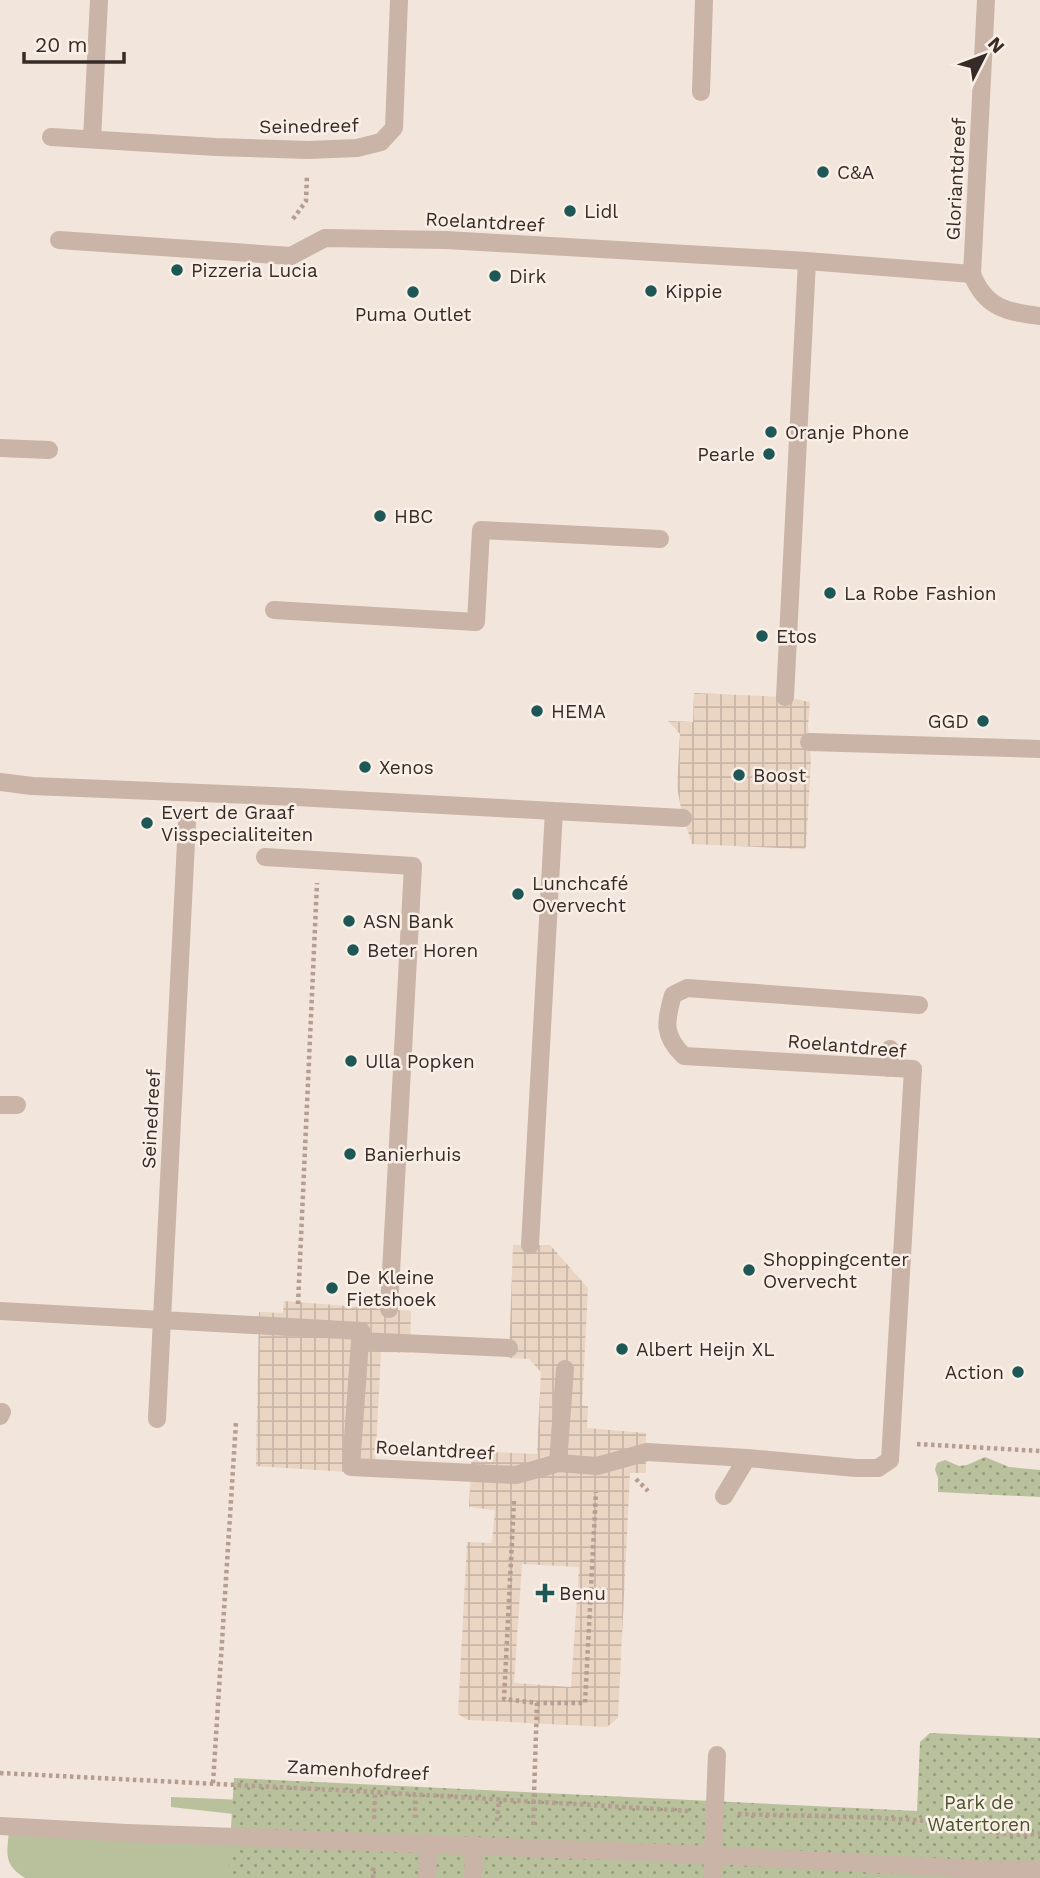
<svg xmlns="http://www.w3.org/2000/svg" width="1040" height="1878" viewBox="0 0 1040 1878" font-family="'Work Sans',sans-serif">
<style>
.grass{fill:#b8c19b}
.park{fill:url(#park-dots)}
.plaza{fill:url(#plaza-grid);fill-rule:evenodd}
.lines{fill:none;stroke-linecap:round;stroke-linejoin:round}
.path{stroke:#b69d91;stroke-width:4.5;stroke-dasharray:3.5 3.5;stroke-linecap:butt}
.service{stroke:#cab3a7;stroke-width:18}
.pedestrian{stroke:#cab3a7;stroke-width:18}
.minor{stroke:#cab3a7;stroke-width:18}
.tertiary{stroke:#cab3a7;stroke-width:18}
.poi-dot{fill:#1d5856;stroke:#f9efe7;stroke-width:2.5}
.labels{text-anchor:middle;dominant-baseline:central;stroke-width:5;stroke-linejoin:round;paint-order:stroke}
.street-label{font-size:19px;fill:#362b27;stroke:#f9efe7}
.poi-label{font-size:19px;fill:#362b27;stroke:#f9efe7;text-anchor:start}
.park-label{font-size:19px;fill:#49542b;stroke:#f9efe7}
</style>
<defs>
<pattern id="park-dots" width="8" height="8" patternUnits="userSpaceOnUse" patternTransform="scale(1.75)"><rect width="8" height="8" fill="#b8c19b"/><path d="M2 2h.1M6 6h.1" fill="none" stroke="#969d7e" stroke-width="1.8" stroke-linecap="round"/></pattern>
<pattern id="plaza-grid" width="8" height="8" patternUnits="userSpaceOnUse" patternTransform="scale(1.75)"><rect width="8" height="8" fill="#ead4c2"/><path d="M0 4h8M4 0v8" fill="none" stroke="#c9b6a7"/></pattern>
</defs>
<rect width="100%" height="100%" fill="#f2e5db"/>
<path class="grass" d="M 171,1797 L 368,1805 L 367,1829 L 171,1807 Z
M 9,1831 L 219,1841 L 365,1878 L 25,1878 C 3,1864 7,1854 9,1831 Z"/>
<path class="park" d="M 985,1457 L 1009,1467 L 1040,1470 L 1040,1497 L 938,1492 L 938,1478 L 935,1470 L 937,1463 L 945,1460 L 959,1466 L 967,1465 Z
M 930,1733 L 1040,1738 L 1040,1878 L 228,1878 L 234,1778 L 917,1811 L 920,1742 Z"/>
<path class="plaza" d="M 694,693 L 785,697 L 810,702 L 808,726 L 811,760 L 806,847 L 804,849 L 691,844 L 691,840 L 683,818 L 677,787 L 680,734 L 668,721 L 693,722 Z
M 513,1245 L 550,1245 L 588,1288 L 582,1405 L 588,1406 L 587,1428 L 646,1433 L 646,1473 L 630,1473 L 618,1718 L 607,1727 L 468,1720 L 458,1714 L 467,1542 L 492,1543 L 495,1510 L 469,1507 L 472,1451 L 537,1454 L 541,1372 L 529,1359 L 509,1358 ZM 522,1564 L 579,1567 L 571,1687 L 514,1683 Z
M 284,1301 L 411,1311 L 410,1353 L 381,1352 L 375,1468 L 377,1474 L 256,1466 L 259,1312 L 283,1313 Z"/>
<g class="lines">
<path class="path" d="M 293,219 L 306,201 L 307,175
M 298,1304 L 317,883
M 917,1444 L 1040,1451
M 636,1479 L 648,1491
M 514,1501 L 504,1699 L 537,1703 L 585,1703 L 596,1492
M 0,1773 L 375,1792 L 691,1811
M 213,1783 L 236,1422
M 738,1814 C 805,1816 872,1816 938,1822 C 972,1825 1006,1840 1040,1833
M 415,1818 L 415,1795
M 374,1819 L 375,1792
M 497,1821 L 499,1799
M 533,1825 L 537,1703
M 373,1878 L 373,1867"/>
<path class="service" d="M 701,92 L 704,0
M 0,448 L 49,450
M 274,610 L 476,622 L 481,530 L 660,539
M 265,857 L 413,866 L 389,1309
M 888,1068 L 890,1049
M 0,1311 L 361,1331
M 157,1419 L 187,822
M 724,1496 L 747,1458 L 856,1468 L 878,1468 L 890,1460 L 913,1069 L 684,1056 C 663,1036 665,1022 673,995 L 687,988 L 919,1005"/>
<path class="pedestrian" d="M 59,240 L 291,256 L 325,238 L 446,240 L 807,261 L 972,274
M 785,697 L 807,261
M 809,742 L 1040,749
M 0,782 L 32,786 L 296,797 L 683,818
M 0,1105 L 17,1105
M 530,1245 L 554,811
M 361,1331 L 360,1341 L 509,1348
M 360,1341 L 351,1467 L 516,1475 L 558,1463
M 565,1369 L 558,1463 L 597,1466 L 647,1452 L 747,1458"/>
<path class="minor" d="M 986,0 L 972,274 C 985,308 1007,312 1040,316
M 51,137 L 216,147 L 308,150 L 357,148 L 381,142 L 394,128 L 399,0
M 92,139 L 99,0
M 0,1416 L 2,1412
M 427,1878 L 429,1843
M 473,1878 L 474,1845
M 712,1878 L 717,1755"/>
<path class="tertiary" d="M 0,1826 L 127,1833 L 713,1855 L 1008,1871 L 1040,1871"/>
</g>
<g class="poi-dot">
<circle cx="823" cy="172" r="7"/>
<circle cx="570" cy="211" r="7"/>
<circle cx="177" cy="270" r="7"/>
<circle cx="495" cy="276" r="7"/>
<circle cx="651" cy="291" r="7"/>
<circle cx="413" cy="292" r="7"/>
<circle cx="771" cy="432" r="7"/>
<circle cx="769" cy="454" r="7"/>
<circle cx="380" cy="516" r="7"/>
<circle cx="830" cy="593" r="7"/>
<circle cx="762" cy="636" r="7"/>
<circle cx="537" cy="711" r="7"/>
<circle cx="983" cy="721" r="7"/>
<circle cx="365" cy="767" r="7"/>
<circle cx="739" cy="775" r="7"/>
<circle cx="147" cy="823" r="7"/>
<circle cx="518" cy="894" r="7"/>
<circle cx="349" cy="921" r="7"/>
<circle cx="353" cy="950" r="7"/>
<circle cx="351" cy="1061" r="7"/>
<circle cx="350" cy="1154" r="7"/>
<circle cx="749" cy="1270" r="7"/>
<circle cx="332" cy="1288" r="7"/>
<circle cx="622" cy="1349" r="7"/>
<circle cx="1018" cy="1372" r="7"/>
<path d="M541.5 1582.5h7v7h7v7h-7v7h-7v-7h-7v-7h7z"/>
</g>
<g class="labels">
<g class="street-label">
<text transform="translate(309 126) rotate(-1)">Seinedreef</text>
<text transform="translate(956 179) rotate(-87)">Gloriantdreef</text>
<text transform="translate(485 222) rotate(3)">Roelantdreef</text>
<text transform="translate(847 1046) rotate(5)">Roelantdreef</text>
<text transform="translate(151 1119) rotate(-87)">Seinedreef</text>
<text transform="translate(435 1450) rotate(3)">Roelantdreef</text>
<text transform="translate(358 1770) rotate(3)">Zamenhofdreef</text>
</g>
<g class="poi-label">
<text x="837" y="172">C&amp;A</text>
<text x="584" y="211">Lidl</text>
<text x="191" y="270">Pizzeria Lucia</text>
<text x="509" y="276">Dirk</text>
<text x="665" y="291">Kippie</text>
<text x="413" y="314" text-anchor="middle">Puma Outlet</text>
<text x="785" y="432">Oranje Phone</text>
<text x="755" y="454" text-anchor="end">Pearle</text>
<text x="394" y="516">HBC</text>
<text x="844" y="593">La Robe Fashion</text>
<text x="776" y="636">Etos</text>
<text x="551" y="711">HEMA</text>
<text x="969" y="721" text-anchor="end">GGD</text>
<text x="379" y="767">Xenos</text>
<text x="753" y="775">Boost</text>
<text x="161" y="812">Evert de Graaf<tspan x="161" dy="22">Visspecialiteiten</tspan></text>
<text x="532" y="883">Lunchcafé<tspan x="532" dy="22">Overvecht</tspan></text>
<text x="363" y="921">ASN Bank</text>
<text x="367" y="950">Beter Horen</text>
<text x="365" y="1061">Ulla Popken</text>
<text x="364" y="1154">Banierhuis</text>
<text x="763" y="1259">Shoppingcenter<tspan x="763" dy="22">Overvecht</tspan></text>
<text x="346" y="1277">De Kleine<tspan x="346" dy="22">Fietshoek</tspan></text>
<text x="636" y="1349">Albert Heijn XL</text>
<text x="1004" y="1372" text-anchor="end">Action</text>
<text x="559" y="1593">Benu</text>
</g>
<g class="park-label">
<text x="979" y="1802">Park de<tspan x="979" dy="22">Watertoren</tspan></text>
</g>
</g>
<g transform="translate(984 56) rotate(48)" stroke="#f9efe7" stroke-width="5" paint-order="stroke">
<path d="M0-5L12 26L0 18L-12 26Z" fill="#362b27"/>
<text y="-10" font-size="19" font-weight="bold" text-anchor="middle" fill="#362b27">N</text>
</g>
<path d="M24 52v10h100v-10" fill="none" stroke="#362b27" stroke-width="3.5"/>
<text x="35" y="52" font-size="21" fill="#362b27" stroke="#f9efe7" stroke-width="5" paint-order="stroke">20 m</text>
</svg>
